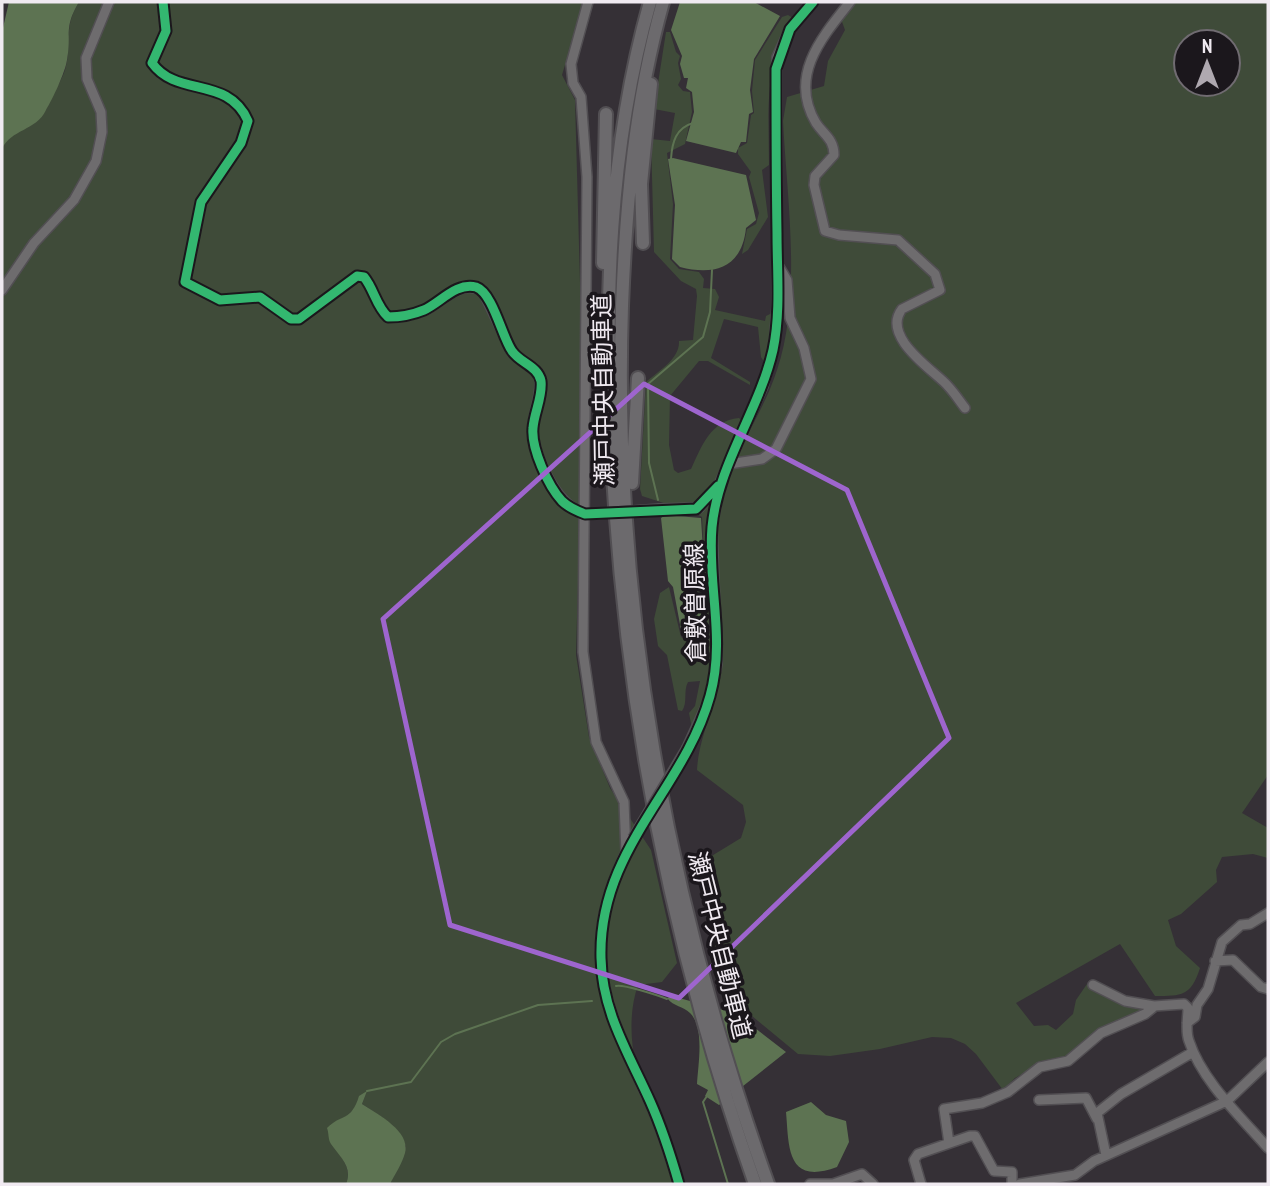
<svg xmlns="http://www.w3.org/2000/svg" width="1270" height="1186" viewBox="0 0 1270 1186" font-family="'PT Sans Narrow','Noto Sans JP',sans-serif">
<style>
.green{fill:#3f4b39;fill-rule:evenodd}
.water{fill:#5d7352}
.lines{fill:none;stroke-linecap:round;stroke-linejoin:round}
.stream{stroke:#5d7352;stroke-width:2}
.minor-casing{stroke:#524f53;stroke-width:12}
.highway-casing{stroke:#524f53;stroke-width:16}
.minor{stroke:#6e6c6e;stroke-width:9}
.highway{stroke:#6c6a6d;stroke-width:12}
.minor-bridge-casing{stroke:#524f53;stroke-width:12;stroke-linecap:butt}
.minor-bridge{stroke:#6e6c6e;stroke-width:9}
.cycleway-casing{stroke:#1b171c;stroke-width:13}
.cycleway{stroke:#33b770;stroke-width:9}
.marked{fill:none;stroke:#9e65ce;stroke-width:5;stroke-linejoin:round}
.labels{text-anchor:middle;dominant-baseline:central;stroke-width:7;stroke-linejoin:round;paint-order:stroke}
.street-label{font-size:24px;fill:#f0eaf1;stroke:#1b171c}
</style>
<rect width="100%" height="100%" fill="#353036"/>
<path class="green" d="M 79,2 L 584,2 L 562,75 L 575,100 L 583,392 L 576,655 L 589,737 L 610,788 L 651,850 L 677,963 L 662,982 L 638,985 C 616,1049 655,1124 674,1184 L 390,1184 L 406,1147 C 401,1126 378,1115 362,1104 L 366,1093 L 358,1099 L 357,1107 L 329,1131 C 330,1151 355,1162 346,1184 L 2,1184 L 2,149 C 10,129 41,126 48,105 C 53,93 61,82 65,70 C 73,42 62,30 79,2 Z
M 854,2 L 1268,2 L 1268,775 L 1242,813 L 1268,828 L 1268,858 L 1253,854 L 1222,857 L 1216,870 L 1217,882 L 1181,914 L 1168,920 L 1176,946 L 1200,968 C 1191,996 1182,996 1155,996 L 1120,944 L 1016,1003 L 1034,1026 L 1048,1025 L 1056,1030 L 1073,1014 L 1076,1000 L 1087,984 L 1103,993 L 1144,1007 L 1143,1011 L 1068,1057 L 1041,1063 L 1015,1078 L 1003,1090 L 976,1054 L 965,1044 L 951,1038 L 932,1037 L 880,1049 L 830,1056 L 798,1054 L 746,1011 L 740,997 L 726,987 L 717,972 L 711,946 L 705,860 L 741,838 L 746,822 L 743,805 L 697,770 C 699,734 718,703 722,667 C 728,611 708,553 722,497 C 733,452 763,414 777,370 C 802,296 787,199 783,121 L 787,97 L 824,86 L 828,61 L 845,30 L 841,19 ZM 1186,42 L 1228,42 L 1228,84 L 1186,84 Z
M 788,15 L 793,18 C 763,62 769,115 769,165 L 762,170 L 768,217 L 748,250 L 742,254 L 747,229 L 756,224 L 759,213 L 749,177 L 751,172 L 738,154 L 738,148 L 747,143 L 751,115 L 754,113 L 752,91 L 755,60 L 782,17 Z
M 666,32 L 670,32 L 676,52 L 680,56 L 678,63 L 681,79 L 678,85 L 683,91 L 690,92 L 692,112 L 685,144 L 667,153 L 673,204 L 670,259 L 679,269 L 699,272 L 704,279 L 703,288 L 715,289 L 719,297 L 715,310 L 765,321 L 766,316 L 772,313 L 766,365 L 761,357 L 758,327 L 724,319 L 711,358 L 750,382 L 750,385 L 708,361 L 699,361 L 670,396 L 669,445 L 674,470 L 678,473 L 691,469 C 702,446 710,421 739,418 L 743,422 L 718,479 L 696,505 L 676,507 L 642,496 L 640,489 L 646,382 C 658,371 680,359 679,341 L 693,340 L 697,296 L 696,289 L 681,281 L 654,252 L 651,139 L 670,141 L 675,113 L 654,109 Z
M 712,498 C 715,509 708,523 708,535 C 706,607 728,660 692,729 L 689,713 L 695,706 L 700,681 L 688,682 C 683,691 688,703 682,711 L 678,710 L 667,655 L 658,646 L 654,619 L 660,593 L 669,587 L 681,637 L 695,646 L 708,646 L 703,613 L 705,578 L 702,517 L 695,513 Z"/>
<path class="water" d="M 9,2 L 79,2 C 63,29 72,33 67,60 C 65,73 53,98 46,110 C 36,131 11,129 2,149 L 2,32 Z
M 680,2 L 754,2 L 780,16 L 754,59 L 750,90 L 753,112 L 749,114 L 746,142 L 741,142 L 736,153 L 686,141 L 694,112 L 692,92 L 686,88 L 688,78 L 684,78 L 680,64 L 682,56 L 671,30 Z
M 673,158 L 746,175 L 756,220 L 746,228 C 742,268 714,276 680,267 L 672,259 L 675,205 L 668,159 Z
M 665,515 L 701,518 L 704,566 L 701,614 L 707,644 L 698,645 L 682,635 L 673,587 L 668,581 L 661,518 Z
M 672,996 L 737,1014 L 786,1052 L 719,1105 L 705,1096 L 708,1090 L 697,1084 C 698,1064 705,1028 690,1013 C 683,1006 674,1007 667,998 Z
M 367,1091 L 362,1104 C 377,1114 411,1131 405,1153 C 402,1164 395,1174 390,1184 L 346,1184 C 353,1167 340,1157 331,1144 C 328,1140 329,1133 327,1128 C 342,1113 351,1122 359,1096 Z
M 811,1102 L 826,1115 L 846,1121 L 849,1142 L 837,1167 C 786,1186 789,1146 786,1112 Z"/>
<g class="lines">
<path class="stream" d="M 671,159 C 672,142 676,128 693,123
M 658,500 L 649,463 L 648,384 L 703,337 L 710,312 L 712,270
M 616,986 C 623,984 657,995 667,999
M 367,1091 L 411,1082 L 441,1042 L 455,1034 L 538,1005 L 592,1001
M 707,1096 L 703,1102 L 728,1184"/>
<defs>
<path id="minor" d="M 163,2 L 166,31 L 152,63 C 177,98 228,75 248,121 L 241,143 L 201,202 L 185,282 L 220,300 L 260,297 L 291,319 L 299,319 L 357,276 L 364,277 C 374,289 376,306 388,317 C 402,317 414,315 427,309 C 445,299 461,279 483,291 L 512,352 L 538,373 L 540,379 C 542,397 532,414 533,432 C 534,459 561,516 592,514
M 588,2 L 571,64 L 573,83 L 581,97 L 587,177 L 583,652 L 596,742 L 624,802 L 626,853
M 850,2 C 822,37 788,76 816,123 C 824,135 834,139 834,155 L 815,176 L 814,185 L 825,231 L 839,235 L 898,240 L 935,274 L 940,290 L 902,309 C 882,335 927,366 943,381 C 952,389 958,399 965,408
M 2,290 L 34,243 L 74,200 L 96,161 L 102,132 L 101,112 L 87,79 L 86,58 L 109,2
M 729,464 L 762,459 L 776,449 L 811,379 L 804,348 L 790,318 L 787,280 L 778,265
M 660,509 L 699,508 L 720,483
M 687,748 L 709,700 L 717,664 L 712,527 L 720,483 L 763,386 L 774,346 L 777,308 L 777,57 L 790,29 L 813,2
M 628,848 C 578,952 603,1002 648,1098 C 661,1126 670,1155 679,1184
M 1215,961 L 1233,960 L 1261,987 L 1268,989
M 1093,985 L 1125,1001 L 1154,1006 L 1184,1004 L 1188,1008 C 1188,1018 1185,1031 1189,1041 C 1202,1081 1241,1117 1268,1148
M 1187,1023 L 1195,1017 L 1197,1005 L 1208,989 L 1222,942 L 1241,925 L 1250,924 L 1268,913
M 1039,1100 L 1086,1098 L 1097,1119
M 949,1143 L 944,1109 L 982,1103 L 1008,1092 L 1040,1067 L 1068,1061 L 1101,1033 L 1145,1014 L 1155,1006
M 1106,1155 L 1097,1113 L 1121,1094 L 1193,1052
M 810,1184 L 833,1184 L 862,1174 L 873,1184
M 921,1184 L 914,1160 L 918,1154 L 970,1136 L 975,1136 L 994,1171 L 1012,1172 L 1012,1184
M 1020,1184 L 1075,1175 L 1094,1161 L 1227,1101 L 1268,1062"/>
<path id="highway" d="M 650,2 C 608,150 604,305 612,457 C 625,705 672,950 755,1184
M 663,2 C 635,102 626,203 622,306 C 612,604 668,904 768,1184
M 643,243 L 641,184 L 651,84
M 603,263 L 606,114
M 632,483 L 638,378"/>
</defs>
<use href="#minor" class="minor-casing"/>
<use href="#highway" class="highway-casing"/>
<use href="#minor" class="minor"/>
<use href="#highway" class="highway"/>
<defs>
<path id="minor-bridge" d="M 592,514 L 660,509
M 633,838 L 687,748"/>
</defs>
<use href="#minor-bridge" class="minor-bridge-casing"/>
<use href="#minor-bridge" class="minor-bridge"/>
<defs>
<path id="cycleway" d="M 163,2 L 166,31 L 152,63 C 177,98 228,75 248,121 L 241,143 L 201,202 L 185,282 L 220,300 L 260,297 L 291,319 L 299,319 L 357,276 L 364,277 C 374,289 376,306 388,317 C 401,317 412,315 424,310 C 440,303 456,282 476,287 C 493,293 502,337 512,351 C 520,363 538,366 541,381 C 543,396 534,413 533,428 C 531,448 548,486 562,501 C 568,507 577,511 585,514 L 696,509 L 718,486
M 679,1184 C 671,1156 662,1128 650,1101 C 629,1054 602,1012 601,958 C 598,849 684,790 710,696 C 726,639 707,584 712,527 C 718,464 759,411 773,350 C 781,312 777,271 777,233 C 776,178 776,123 776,69 L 790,29 L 813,2"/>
</defs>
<use href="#cycleway" class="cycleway-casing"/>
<use href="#cycleway" class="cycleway"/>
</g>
<path class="marked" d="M 644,384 L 847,490 L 949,738 L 679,998 L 450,925 L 383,619 Z"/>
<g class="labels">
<g class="street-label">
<text transform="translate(603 390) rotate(-91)">瀬戸中央自動車道</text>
<text transform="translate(695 603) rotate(-91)">倉敷曽原線</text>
<text transform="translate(720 945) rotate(76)">瀬戸中央自動車道</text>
</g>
</g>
<rect width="1270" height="1186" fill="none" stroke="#f0eaf1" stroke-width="7"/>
<g transform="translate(1207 63)"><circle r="33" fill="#1b171c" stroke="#706b71" stroke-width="2"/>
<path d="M0-5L12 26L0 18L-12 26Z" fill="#afa9b0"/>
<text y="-10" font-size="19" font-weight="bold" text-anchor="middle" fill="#f0eaf1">N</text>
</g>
</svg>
